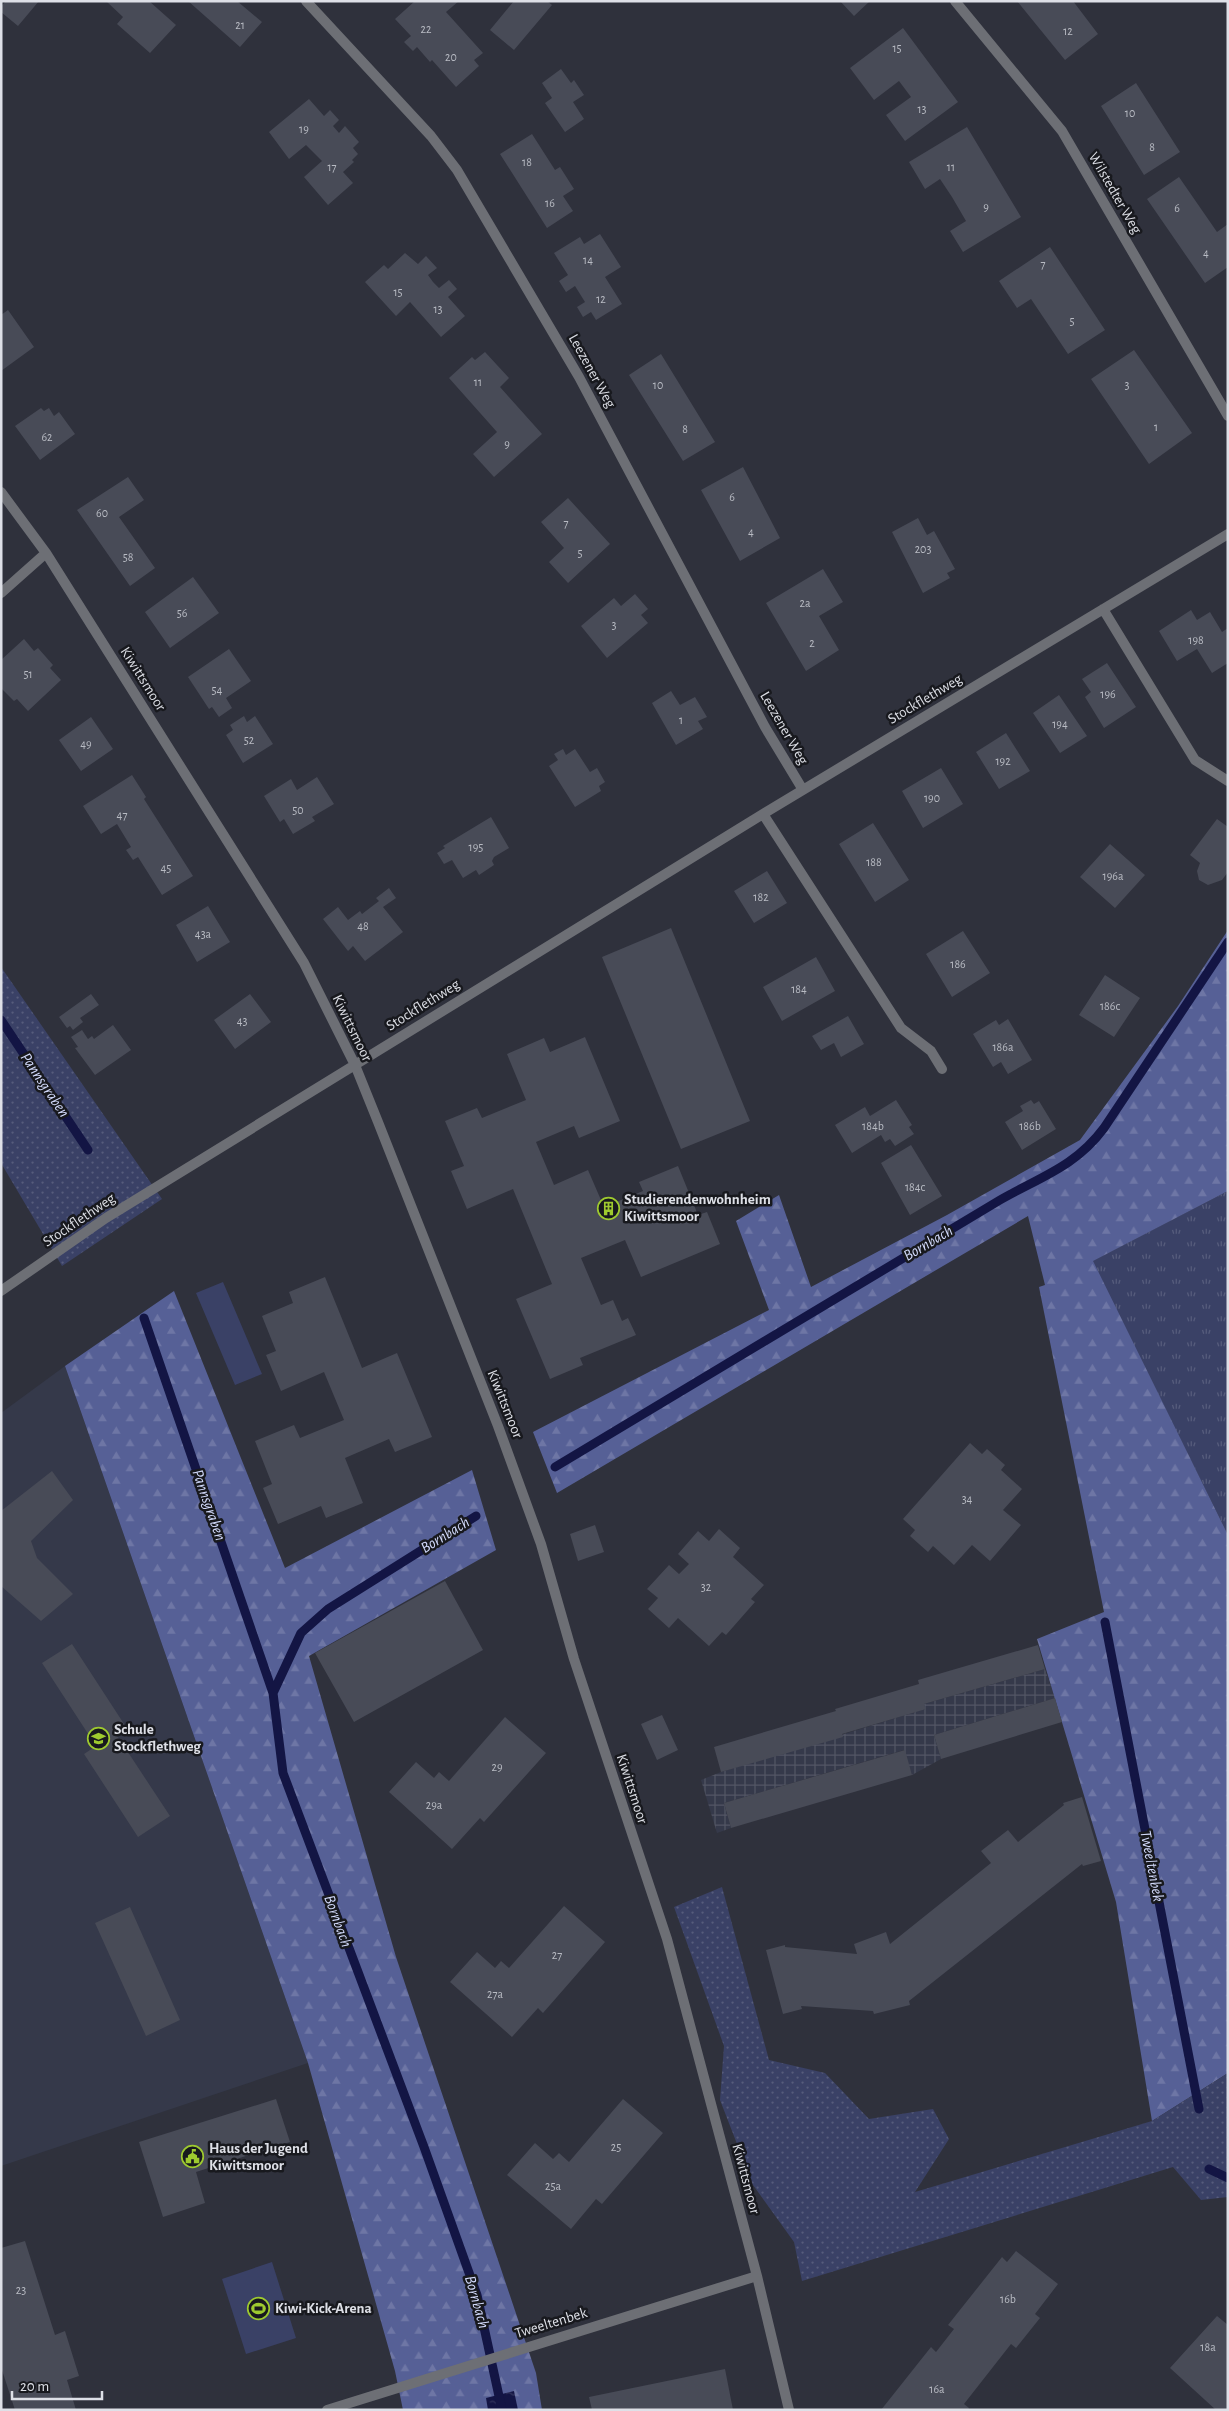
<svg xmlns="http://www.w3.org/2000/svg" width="1229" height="2411" viewBox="0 0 1229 2411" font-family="'Alegreya Sans',sans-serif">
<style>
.built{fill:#35394a}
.industrial{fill:url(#industrial-grid)}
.grass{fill:url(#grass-tufts)}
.forest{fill:url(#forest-firs)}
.park{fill:url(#park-dots)}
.pitch{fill:#3a4166}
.water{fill:url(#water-ripples)}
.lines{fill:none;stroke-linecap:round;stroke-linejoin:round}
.stream{stroke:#131544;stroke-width:9}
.building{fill:#484b57}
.minor{stroke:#6d6f75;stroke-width:10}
.labels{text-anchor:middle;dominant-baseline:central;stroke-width:5;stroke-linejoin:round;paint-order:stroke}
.number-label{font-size:12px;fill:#b8bbc3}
.street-label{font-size:15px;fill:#dee0e7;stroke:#18191e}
.poi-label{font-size:15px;font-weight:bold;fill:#dee0e7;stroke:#18191e;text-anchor:start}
.water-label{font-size:16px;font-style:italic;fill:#d2dafb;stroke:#18191e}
</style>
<defs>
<pattern id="industrial-grid" width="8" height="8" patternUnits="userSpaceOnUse" patternTransform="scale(1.25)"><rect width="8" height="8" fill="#35394a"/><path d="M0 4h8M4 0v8" fill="none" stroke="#525564"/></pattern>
<pattern id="grass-tufts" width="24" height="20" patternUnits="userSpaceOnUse" patternTransform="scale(1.25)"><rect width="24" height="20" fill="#3a4166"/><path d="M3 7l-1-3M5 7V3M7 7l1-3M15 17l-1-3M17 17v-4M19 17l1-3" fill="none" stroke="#565c7c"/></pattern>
<pattern id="forest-firs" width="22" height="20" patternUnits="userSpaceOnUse" patternTransform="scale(1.25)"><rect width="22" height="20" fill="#566096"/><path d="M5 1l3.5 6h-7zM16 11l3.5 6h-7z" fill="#6e76a5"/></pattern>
<pattern id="park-dots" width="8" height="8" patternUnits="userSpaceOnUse" patternTransform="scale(1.25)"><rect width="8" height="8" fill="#3a4166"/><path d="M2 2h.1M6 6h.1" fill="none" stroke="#565c7c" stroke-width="1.8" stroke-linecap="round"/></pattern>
<pattern id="water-ripples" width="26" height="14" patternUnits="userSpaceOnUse" patternTransform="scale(1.25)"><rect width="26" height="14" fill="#131544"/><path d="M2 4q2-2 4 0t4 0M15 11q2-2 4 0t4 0" fill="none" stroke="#35375f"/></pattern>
</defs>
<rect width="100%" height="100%" fill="#2f313c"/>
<path class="built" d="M 65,1366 L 308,2063 L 1,2166 L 1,1413 Z"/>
<path class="industrial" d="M 1045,1669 L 1055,1698 L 934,1735 L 941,1759 L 912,1775 L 904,1750 L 724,1803 L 731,1828 L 717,1833 L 701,1780 L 721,1772 L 925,1709 L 924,1704 Z"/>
<path class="grass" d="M 1228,1191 L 1228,1535 L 1092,1261 Z"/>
<path class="forest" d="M 1228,930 L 1228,1191 L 1093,1261 L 1228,1535 L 1228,2073 L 1152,2121 L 1116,1902 L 1037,1639 L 1104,1612 L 1039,1287 L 1045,1285 L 1028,1216 L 557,1493 L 533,1432 L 769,1310 L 736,1221 L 779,1195 L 811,1287 L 947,1215 L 1080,1140 L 1178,1006 Z
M 174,1291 L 285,1568 L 472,1470 L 496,1550 L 309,1656 L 396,1957 L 536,2373 L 542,2410 L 403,2410 L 395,2371 L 308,2063 L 65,1366 Z"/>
<path class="park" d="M 1,967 L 162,1199 L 62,1266 L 1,1163 Z
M 722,1887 L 769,2060 L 825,2073 L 869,2119 L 933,2109 L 949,2139 L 915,2192 L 1152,2121 L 1228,2073 L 1228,2197 L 1201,2200 L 1173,2167 L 802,2281 L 794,2242 L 753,2185 L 720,2100 L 724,2046 L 674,1907 Z"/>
<path class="pitch" d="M 223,1282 L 262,1374 L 235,1385 L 196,1293 Z
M 272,2262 L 296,2338 L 246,2354 L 222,2279 Z"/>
<path class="water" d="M 514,2391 L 518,2410 L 488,2410 L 486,2398 Z"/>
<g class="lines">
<path class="stream" d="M 1,1020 L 88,1150
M 144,1318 L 273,1693
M 555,1467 L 1000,1200 C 1040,1177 1075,1167 1104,1128 L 1228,942
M 476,1516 L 328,1609 L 301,1633 L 273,1693 L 283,1773 L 424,2147 L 477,2295 L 502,2410
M 1105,1622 L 1199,2109
M 1209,2169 L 1228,2178"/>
</g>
<path class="building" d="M 6,1 L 39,1 L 18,26 L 1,12 L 1,6 Z
M 106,1 L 149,1 L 176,25 L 150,53 L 117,24 L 123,17 Z
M 188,1 L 237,1 L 262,22 L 240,47 Z
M 415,1 L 459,1 L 446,12 L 483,53 L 474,60 L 479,66 L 456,87 L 432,60 L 430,62 L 417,47 L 413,51 L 404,42 L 411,36 L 395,19 Z
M 514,1 L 547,1 L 552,5 L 514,50 L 490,30 Z
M 840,1 L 870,1 L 854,16 Z
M 1017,1 L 1073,1 L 1098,34 L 1065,60 Z
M 903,28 L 958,102 L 905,141 L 886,115 L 911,97 L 899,81 L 874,100 L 850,68 Z
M 561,69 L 571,83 L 574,80 L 584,95 L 573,102 L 584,119 L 565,132 L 545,103 L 552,98 L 542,83 Z
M 1136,83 L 1180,152 L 1144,175 L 1101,106 Z
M 309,99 L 324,116 L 330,110 L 339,120 L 333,126 L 339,133 L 345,126 L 359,142 L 353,148 L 358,154 L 352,160 L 354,162 L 343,172 L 353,183 L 328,205 L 304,177 L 322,161 L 306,145 L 289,159 L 269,132 Z
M 967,127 L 1021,217 L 963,252 L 950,231 L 966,221 L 952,197 L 940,179 L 925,189 L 909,162 Z
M 532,134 L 555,170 L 560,167 L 574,189 L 563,196 L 573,211 L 547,228 L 500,154 Z
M 1179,177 L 1217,232 L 1228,224 L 1228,267 L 1205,283 L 1147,199 Z
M 600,234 L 621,267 L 605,277 L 622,304 L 596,320 L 591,312 L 583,317 L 577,307 L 585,302 L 575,286 L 566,292 L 559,281 L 568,275 L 554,253 L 580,237 L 584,244 Z
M 1050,247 L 1105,330 L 1068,354 L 1031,299 L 1017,308 L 999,281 Z
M 405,253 L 418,264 L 426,256 L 437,268 L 428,275 L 433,282 L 439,288 L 449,280 L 457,289 L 448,297 L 465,316 L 441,337 L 410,302 L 396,316 L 365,282 L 384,265 L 388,269 Z
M 8,310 L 34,347 L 1,371 L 1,315 Z
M 1134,350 L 1192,433 L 1149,464 L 1091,379 Z
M 485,352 L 509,378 L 500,387 L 542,434 L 494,477 L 473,454 L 497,432 L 449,378 L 472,357 L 475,360 Z
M 661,354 L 715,442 L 683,461 L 629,375 Z
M 41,408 L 44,411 L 49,408 L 54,416 L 59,412 L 75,434 L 40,460 L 15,426 Z
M 743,467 L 780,538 L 740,561 L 701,490 Z
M 128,477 L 144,500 L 119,517 L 155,568 L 130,586 L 77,510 Z
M 568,498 L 610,544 L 568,583 L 549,562 L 564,548 L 541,522 Z
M 918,518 L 927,535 L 934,531 L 955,569 L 947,573 L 950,578 L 923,593 L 892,532 Z
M 823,569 L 843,602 L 819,616 L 839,650 L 806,671 L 766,603 Z
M 193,577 L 219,613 L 170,648 L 145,612 Z
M 635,594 L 648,609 L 641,615 L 648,623 L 607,658 L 581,626 L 614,598 L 621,606 Z
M 1191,610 L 1197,620 L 1210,612 L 1222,632 L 1228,628 L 1228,663 L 1212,673 L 1197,649 L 1177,661 L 1159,631 Z
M 24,639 L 34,651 L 38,648 L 53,665 L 50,668 L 61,680 L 28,711 L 17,699 L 14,701 L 1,688 L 1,660 Z
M 229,649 L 251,681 L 226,698 L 232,708 L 219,717 L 212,707 L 209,709 L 188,677 Z
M 1107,663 L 1136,707 L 1104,728 L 1085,697 L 1091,692 L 1082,679 Z
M 671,691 L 680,705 L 695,697 L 707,717 L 698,721 L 703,729 L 676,745 L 652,703 Z
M 1059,695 L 1087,736 L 1060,753 L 1033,713 Z
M 244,716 L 247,722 L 255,716 L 273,744 L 243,763 L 226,735 L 233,730 L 230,725 Z
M 91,717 L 113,749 L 81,771 L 59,740 Z
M 1006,733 L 1030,771 L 999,789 L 976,752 Z
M 563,749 L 566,755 L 575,749 L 590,772 L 597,768 L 605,782 L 599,786 L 601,791 L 575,807 L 549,766 L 558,760 L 554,754 Z
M 941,768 L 963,804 L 923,828 L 902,791 Z
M 132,775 L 146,797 L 144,799 L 193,876 L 162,895 L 138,857 L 133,860 L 126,850 L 131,847 L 117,824 L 101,834 L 83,806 Z
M 317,777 L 334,804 L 312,817 L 315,821 L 293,834 L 284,819 L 280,822 L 264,796 L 291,779 L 297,790 Z
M 491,817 L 509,848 L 494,857 L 492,861 L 494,865 L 479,875 L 476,870 L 463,878 L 452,860 L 444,864 L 437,853 L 445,848 L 443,846 Z
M 1217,819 L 1228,827 L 1228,872 L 1222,880 L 1208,885 L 1199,880 L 1197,871 L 1200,863 L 1190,855 Z
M 873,823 L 909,880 L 875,902 L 839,844 Z
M 1110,844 L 1145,875 L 1115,908 L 1080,877 Z
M 767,871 L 787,903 L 754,923 L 734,891 Z
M 389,888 L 396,898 L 383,907 L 403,932 L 365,961 L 353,946 L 348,951 L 323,919 L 338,907 L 348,920 L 360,911 L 362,914 L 379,901 L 376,898 Z
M 208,906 L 230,942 L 197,962 L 176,925 Z
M 671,928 L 750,1121 L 681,1149 L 602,957 Z
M 963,931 L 990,973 L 952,997 L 926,954 Z
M 816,957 L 835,991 L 782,1021 L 763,987 Z
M 1105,975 L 1140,998 L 1114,1037 L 1079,1015 Z
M 91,994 L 99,1005 L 80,1018 L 83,1022 L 73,1030 L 70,1026 L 67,1028 L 59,1017 Z
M 250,994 L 271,1022 L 235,1049 L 214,1020 Z
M 848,1016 L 864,1044 L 841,1057 L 834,1043 L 821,1050 L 812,1036 Z
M 1008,1019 L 1032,1060 L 1008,1074 L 1001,1062 L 993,1067 L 973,1034 L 996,1020 L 999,1025 Z
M 113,1025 L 131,1050 L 95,1075 L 75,1048 L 78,1047 L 71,1037 L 82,1030 L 88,1039 L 92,1036 L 94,1039 Z
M 585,1037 L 620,1121 L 579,1138 L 574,1126 L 536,1142 L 554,1185 L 588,1170 L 604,1207 L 643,1191 L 639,1182 L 678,1166 L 698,1215 L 707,1212 L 720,1244 L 641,1277 L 625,1240 L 581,1258 L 601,1305 L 613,1300 L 622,1321 L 628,1318 L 636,1335 L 580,1358 L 583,1365 L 550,1379 L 516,1299 L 552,1284 L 513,1189 L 467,1209 L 451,1171 L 464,1166 L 445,1121 L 477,1108 L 482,1118 L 526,1100 L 507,1054 L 544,1038 L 550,1052 Z
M 896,1100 L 912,1125 L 909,1127 L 914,1134 L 895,1146 L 890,1139 L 885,1142 L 881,1135 L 852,1153 L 835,1125 L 865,1107 L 870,1116 Z
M 1031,1100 L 1034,1104 L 1039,1101 L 1056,1129 L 1022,1150 L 1005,1122 L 1023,1111 L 1020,1106 Z
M 911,1145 L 942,1196 L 910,1215 L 881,1163 Z
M 325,1277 L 362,1368 L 397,1353 L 432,1437 L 395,1452 L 389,1439 L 345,1458 L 363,1503 L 326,1518 L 321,1506 L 278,1524 L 263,1488 L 272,1484 L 255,1441 L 294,1425 L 300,1438 L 344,1420 L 324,1372 L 281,1391 L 266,1355 L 276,1351 L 262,1316 L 293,1303 L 289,1292 Z
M 970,1443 L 982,1454 L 987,1449 L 1005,1465 L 1001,1470 L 1022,1489 L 1003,1510 L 1021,1525 L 990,1561 L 972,1545 L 954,1565 L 933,1546 L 928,1552 L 910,1536 L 915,1530 L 903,1519 Z
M 52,1471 L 73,1500 L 31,1541 L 37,1558 L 73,1594 L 41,1621 L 1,1586 L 1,1511 Z
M 595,1525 L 604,1552 L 578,1561 L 570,1534 Z
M 719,1529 L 740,1548 L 733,1557 L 764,1585 L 751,1599 L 755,1602 L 726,1635 L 722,1632 L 709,1646 L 678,1618 L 669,1628 L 648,1609 L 658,1598 L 647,1589 L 669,1565 L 679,1574 L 689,1564 L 678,1554 L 698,1531 L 709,1541 Z
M 445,1581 L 483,1650 L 354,1722 L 315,1653 Z
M 72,1644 L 126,1727 L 116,1734 L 170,1816 L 138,1837 L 84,1754 L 96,1746 L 42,1663 Z
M 1038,1645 L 1045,1669 L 924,1704 L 926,1709 L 842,1734 L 843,1737 L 721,1772 L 714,1747 L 836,1711 L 835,1709 L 919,1684 L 918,1680 Z
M 1055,1698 L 1062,1722 L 941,1759 L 934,1735 Z
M 662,1715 L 678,1750 L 657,1760 L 641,1724 Z
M 505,1717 L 546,1753 L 484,1822 L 480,1818 L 452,1849 L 389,1792 L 416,1762 L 434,1778 L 439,1772 L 449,1781 Z
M 905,1750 L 912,1775 L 731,1828 L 724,1803 Z
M 1082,1797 L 1101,1861 L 1083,1866 L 1082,1864 L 909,2001 L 910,2005 L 874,2014 L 873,2011 L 801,2006 L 802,2009 L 783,2014 L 766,1950 L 785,1945 L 785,1947 L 857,1954 L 854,1944 L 886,1932 L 890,1944 L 991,1863 L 981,1851 L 1008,1830 L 1018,1842 L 1064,1805 L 1063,1803 Z
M 564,1906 L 605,1942 L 543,2013 L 538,2008 L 512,2037 L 450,1982 L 477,1952 L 495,1968 L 501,1961 L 509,1968 Z
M 130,1907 L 180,2020 L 146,2036 L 95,1923 Z
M 276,2099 L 290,2142 L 196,2172 L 205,2203 L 163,2217 L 139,2142 Z
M 623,2099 L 663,2133 L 602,2204 L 596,2199 L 571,2229 L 507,2175 L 535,2143 L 553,2159 L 559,2153 L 569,2162 Z
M 25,2241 L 55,2335 L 65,2331 L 79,2376 L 67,2380 L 76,2410 L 15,2410 L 1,2367 L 1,2248 Z
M 1016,2251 L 1058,2284 L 1035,2314 L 1040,2318 L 1016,2348 L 1011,2344 L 964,2404 L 969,2408 L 968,2410 L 881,2410 L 931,2347 L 936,2352 L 954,2329 L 948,2325 L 1002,2257 L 1007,2262 Z
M 1217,2316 L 1228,2325 L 1228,2410 L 1216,2410 L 1170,2368 Z
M 725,2369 L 733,2410 L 592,2410 L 589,2397 Z"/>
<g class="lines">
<path class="minor" d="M 306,1 L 431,136 L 457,170 L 579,377 L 765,727 L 803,790
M 955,1 L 1062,131 L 1228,416
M 1,492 L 46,553 L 304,963 L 355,1065 L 378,1122 L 498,1426 L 541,1544 L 574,1659 L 667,1939 L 757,2276 L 789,2410
M 1,593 L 46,553
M 1103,609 L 1195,760 L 1228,781
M 763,814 L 901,1028 L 931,1051 L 942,1069
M 1,1291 L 106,1218 L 763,814 L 1228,534
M 327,2410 L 757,2276"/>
</g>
<defs>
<symbol id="building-ring" viewBox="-11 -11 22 22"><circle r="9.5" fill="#18191e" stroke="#9eca2f" stroke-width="1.5"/><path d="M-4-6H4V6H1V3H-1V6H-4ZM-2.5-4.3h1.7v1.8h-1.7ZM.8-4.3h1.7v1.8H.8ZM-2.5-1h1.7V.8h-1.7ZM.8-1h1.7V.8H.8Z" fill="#9eca2f"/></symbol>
<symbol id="school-ring" viewBox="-11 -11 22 22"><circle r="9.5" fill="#18191e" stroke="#9eca2f" stroke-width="1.5"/><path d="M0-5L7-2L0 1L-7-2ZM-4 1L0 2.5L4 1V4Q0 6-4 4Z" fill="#9eca2f"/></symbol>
<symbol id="civic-ring" viewBox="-11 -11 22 22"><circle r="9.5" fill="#18191e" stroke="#9eca2f" stroke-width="1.5"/><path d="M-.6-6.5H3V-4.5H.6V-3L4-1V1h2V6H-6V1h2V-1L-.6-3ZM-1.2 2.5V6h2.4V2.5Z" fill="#9eca2f"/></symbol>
<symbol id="stadium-ring" viewBox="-11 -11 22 22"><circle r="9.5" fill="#18191e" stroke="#9eca2f" stroke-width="1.5"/><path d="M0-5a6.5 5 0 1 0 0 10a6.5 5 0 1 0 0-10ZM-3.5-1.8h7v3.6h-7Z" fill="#9eca2f"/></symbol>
</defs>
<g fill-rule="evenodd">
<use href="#building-ring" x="596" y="1196" width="25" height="25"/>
<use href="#school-ring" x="86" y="1726" width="25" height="25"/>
<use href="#civic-ring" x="180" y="2144" width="25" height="25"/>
<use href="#stadium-ring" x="246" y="2296" width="25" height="25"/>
</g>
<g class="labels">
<g class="number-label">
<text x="240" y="25">21</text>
<text x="426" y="29">22</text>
<text x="1068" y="31">12</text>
<text x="897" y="48">15</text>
<text x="451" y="57">20</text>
<text x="922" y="109">13</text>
<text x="1130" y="113">10</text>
<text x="304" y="129">19</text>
<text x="1152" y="147">8</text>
<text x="527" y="162">18</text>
<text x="332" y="167">17</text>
<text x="951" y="167">11</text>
<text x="550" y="203">16</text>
<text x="986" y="207">9</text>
<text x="1177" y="208">6</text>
<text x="1206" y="253">4</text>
<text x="588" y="260">14</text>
<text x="1043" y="264">7</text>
<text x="398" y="292">15</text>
<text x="601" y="299">12</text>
<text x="438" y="309">13</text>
<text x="1072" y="321">5</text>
<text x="478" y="382">11</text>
<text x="658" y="385">10</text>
<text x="1127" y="385">3</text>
<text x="1156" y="427">1</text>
<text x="685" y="429">8</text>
<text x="47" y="437">62</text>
<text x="507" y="444">9</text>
<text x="732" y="497">6</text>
<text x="102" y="513">60</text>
<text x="566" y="523">7</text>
<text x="751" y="532">4</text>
<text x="923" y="549">203</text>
<text x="580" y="553">5</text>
<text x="128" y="557">58</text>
<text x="805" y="603">2a</text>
<text x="182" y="613">56</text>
<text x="614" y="625">3</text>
<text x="1196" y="640">198</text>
<text x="812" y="643">2</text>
<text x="28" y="674">51</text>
<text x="217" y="690">54</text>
<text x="1108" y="694">196</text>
<text x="681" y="720">1</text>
<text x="1060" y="724">194</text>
<text x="249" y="740">52</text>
<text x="86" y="744">49</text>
<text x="1003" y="761">192</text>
<text x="932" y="798">190</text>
<text x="298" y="810">50</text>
<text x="122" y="815">47</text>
<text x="476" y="847">195</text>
<text x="874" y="862">188</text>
<text x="166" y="868">45</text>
<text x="1113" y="876">196a</text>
<text x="761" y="897">182</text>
<text x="363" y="926">48</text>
<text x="203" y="934">43a</text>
<text x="958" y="964">186</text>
<text x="799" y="989">184</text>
<text x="1110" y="1006">186c</text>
<text x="242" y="1021">43</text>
<text x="1003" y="1047">186a</text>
<text x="873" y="1126">184b</text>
<text x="1030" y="1126">186b</text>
<text x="915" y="1187">184c</text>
<text x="967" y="1499">34</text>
<text x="706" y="1587">32</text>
<text x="497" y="1767">29</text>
<text x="434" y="1805">29a</text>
<text x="557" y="1955">27</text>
<text x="495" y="1994">27a</text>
<text x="616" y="2147">25</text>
<text x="553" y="2186">25a</text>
<text x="21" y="2290">23</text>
<text x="1008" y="2299">16b</text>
<text x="1208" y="2347">18a</text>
<text x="937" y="2389">16a</text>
</g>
<g class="street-label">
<text transform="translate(1115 193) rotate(60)">Wilstedter Weg</text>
<text transform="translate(592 371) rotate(61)">Leezener Weg</text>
<text transform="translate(143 679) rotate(58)">Kiwittsmoor</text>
<text transform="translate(925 699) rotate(-31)">Stockflethweg</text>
<text transform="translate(784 728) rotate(60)">Leezener Weg</text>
<text transform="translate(423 1005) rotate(-32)">Stockflethweg</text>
<text transform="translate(352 1028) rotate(64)">Kiwittsmoor</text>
<text transform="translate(79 1220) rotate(-34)">Stockflethweg</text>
<text transform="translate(505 1404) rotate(68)">Kiwittsmoor</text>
<text transform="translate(632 1789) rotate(72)">Kiwittsmoor</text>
<text transform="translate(746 2179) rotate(75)">Kiwittsmoor</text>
<text transform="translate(551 2323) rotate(-17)">Tweeltenbek</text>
</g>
<g class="poi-label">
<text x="624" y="1199">Studierendenwohnheim<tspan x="624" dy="17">Kiwittsmoor</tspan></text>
<text x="114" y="1729">Schule<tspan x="114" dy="17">Stockflethweg</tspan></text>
<text x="209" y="2148">Haus der Jugend<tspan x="209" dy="17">Kiwittsmoor</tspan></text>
<text x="275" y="2308">Kiwi-Kick-Arena</text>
</g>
<g class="water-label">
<text transform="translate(45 1085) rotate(56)">Pannsgraben</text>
<text transform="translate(928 1243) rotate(-31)">Bornbach</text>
<text transform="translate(209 1505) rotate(71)">Pannsgraben</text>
<text transform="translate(445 1535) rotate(-32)">Bornbach</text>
<text transform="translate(1152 1866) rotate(79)">Tweeltenbek</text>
<text transform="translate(338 1921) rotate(70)">Bornbach</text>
<text transform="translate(477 2302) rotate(74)">Bornbach</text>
</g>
</g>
<rect width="1229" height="2411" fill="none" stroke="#dee0e7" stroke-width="5"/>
<path d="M12 2391v8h90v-8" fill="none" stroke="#dee0e7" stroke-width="2.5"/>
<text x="20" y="2391" font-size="15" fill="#dee0e7" stroke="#18191e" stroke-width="4" paint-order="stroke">20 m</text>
</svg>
